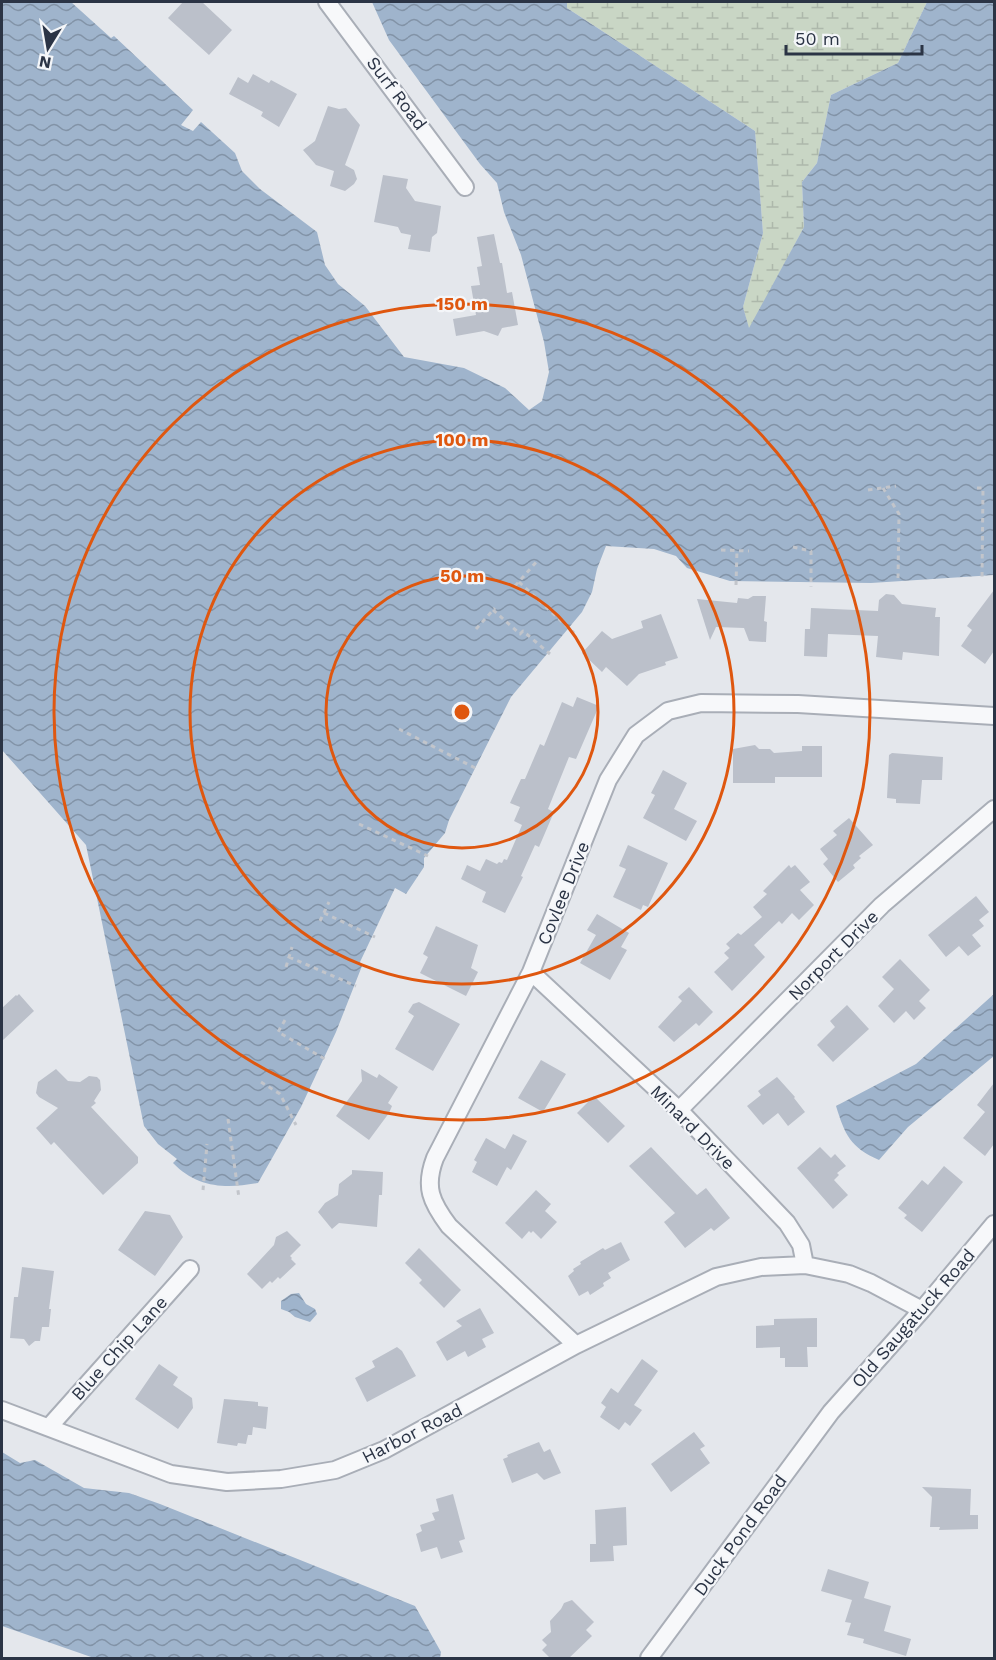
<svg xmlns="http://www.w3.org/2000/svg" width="996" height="1660" viewBox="0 0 996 1660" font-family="'Work Sans',sans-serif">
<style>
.wetland{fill:url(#wetland-marsh)}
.water{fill:url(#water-waves)}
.building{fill:#bbc0ca}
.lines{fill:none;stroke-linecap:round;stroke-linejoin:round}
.street-casing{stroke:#a9aeb7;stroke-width:20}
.path{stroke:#c2c5cb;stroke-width:3;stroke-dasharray:4.5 4.5;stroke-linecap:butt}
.street{stroke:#f7f8fa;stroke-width:16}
.ring{fill:none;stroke:#df570f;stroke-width:3}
.labels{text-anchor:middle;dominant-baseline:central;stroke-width:4.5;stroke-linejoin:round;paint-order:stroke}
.street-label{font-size:18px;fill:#2b3445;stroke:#f4f6f9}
.centre{fill:#df570f;stroke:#f4f6f9;stroke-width:3}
.ring-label{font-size:18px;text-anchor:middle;font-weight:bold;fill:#df570f;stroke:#f4f6f9;stroke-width:4.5;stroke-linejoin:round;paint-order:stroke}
</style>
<defs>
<pattern id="wetland-marsh" width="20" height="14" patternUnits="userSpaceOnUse" patternTransform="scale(1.5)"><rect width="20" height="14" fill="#c9d6c5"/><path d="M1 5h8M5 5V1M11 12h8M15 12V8" fill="none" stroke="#adb8ab"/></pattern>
<pattern id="water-waves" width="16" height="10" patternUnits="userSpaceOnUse" patternTransform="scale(1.5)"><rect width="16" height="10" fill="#9fb4cc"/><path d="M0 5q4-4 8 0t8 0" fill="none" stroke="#8293a7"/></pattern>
</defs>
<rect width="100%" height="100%" fill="#e4e7ec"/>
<path class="wetland" d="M 567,2 L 927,2 L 898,63 L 831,95 L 817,163 L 802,182 L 804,227 L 749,330 L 743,307 L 763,233 L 755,131 L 567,8 Z"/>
<path class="water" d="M 2,2 L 71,2 L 111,38 L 114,36 L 193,110 L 181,125 L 193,131 L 201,122 L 235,153 L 242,171 L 260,189 L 317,232 L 325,265 L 338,284 L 365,306 L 404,357 L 464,368 L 505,388 L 529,410 L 542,401 L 549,372 L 544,342 L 521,255 L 504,212 L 497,183 L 480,164 L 389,40 L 372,2 L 567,2 L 567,8 L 755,131 L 763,233 L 743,307 L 749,328 L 804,227 L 802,182 L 817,163 L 831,95 L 898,63 L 927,2 L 994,2 L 994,575 L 871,583 L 730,581 L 687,568 L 676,556 L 654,549 L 606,546 L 597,569 L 592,592 L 582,612 L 511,697 L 449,820 L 445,833 L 424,858 L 424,867 L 406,894 L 395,888 L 360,962 L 362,966 L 336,1032 L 301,1107 L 258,1183 C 226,1189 197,1188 173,1163 L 177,1159 L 158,1144 L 144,1126 L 86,845 L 2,750 Z
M 994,994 L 994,1056 L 908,1127 L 879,1160 C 850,1147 845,1135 836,1106 L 916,1064 Z
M 299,1293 L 306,1304 L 315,1309 L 317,1314 L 310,1322 L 295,1317 L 289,1312 L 281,1309 L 281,1301 L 291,1294 Z
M 2,1452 L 20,1463 L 35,1460 L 84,1488 L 129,1493 L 160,1504 L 415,1606 L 441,1652 L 440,1658 L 94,1658 L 2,1626 Z"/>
<path class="building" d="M 183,2 L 202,2 L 232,30 L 209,55 L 168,18 Z
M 253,74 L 269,83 L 271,80 L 297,94 L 279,127 L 261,116 L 263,112 L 229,94 L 238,77 L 248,83 Z
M 328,106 L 339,109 L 346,108 L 360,125 L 345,165 L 354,170 L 357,179 L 354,184 L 345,191 L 330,186 L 334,171 L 316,165 L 303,150 L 315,141 Z
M 383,175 L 408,179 L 406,188 L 415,201 L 441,206 L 437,233 L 432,237 L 430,252 L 408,249 L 411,235 L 401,233 L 398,227 L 374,222 Z
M 494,234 L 500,263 L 502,263 L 507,293 L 512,292 L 518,325 L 502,328 L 498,336 L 484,331 L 456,336 L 453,319 L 476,315 L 471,286 L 480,285 L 477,267 L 482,266 L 477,237 Z
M 994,590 L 994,651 L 985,664 L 961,646 L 972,630 L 967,626 Z
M 886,594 L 894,595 L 902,604 L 936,608 L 935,617 L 940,617 L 939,656 L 903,652 L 902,660 L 876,657 L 878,636 L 828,634 L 827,657 L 804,656 L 805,629 L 810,629 L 811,608 L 878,611 L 879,600 Z
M 753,596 L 766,596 L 764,621 L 767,622 L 766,642 L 749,641 L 744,628 L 716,627 L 710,640 L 697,599 L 737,603 L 738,598 L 748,599 Z
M 661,614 L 678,658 L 665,662 L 666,665 L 639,674 L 627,686 L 606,667 L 602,672 L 582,653 L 602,631 L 612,639 L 643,628 L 641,621 Z
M 577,697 L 599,706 L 576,759 L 569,757 L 548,809 L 554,812 L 539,847 L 535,845 L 521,876 L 523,877 L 505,913 L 482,902 L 486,892 L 461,879 L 467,865 L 480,871 L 486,859 L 497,864 L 499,862 L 502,863 L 504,859 L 507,860 L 522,825 L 514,821 L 520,807 L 510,803 L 521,779 L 525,779 L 540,744 L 544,746 L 562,702 L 573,707 Z
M 755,745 L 759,749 L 770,749 L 774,753 L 802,751 L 802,746 L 822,746 L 822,777 L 775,777 L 775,783 L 733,783 L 733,749 Z
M 892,753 L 943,757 L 942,780 L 922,780 L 920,804 L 896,803 L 896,799 L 887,798 L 889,755 Z
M 663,770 L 687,783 L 674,809 L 697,821 L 686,841 L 643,818 L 655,795 L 651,793 Z
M 849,818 L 873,845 L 859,856 L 861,858 L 853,865 L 855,868 L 838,882 L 823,864 L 828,859 L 820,849 L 837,835 L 833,831 Z
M 628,845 L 668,863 L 648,907 L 643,905 L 641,910 L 613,897 L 626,869 L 619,866 Z
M 789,865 L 791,868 L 795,865 L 810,882 L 800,890 L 814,905 L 799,920 L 792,913 L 782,924 L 779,921 L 754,945 L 765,957 L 732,991 L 714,972 L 729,958 L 724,953 L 730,948 L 726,944 L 738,933 L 741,935 L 762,917 L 753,907 L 767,894 L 763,891 Z
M 976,896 L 989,912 L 979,920 L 984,926 L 972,935 L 981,946 L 968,956 L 959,946 L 946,957 L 928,935 Z
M 597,914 L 629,933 L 621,947 L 627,950 L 610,980 L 580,963 L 596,935 L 587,930 Z
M 436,926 L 478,945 L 471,968 L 478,972 L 466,996 L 420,973 L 428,957 L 423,954 Z
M 900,959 L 930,990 L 919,1001 L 926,1008 L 914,1020 L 906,1011 L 894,1023 L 878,1006 L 894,989 L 882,977 Z
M 689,987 L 713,1012 L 699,1026 L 696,1023 L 674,1042 L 658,1027 L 682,1001 L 678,997 Z
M 19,994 L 34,1011 L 2,1041 L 2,1008 L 16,995 L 17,996 Z
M 419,1002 L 460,1024 L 433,1071 L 395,1049 L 414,1016 L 408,1012 L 413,1004 Z
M 847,1005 L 869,1029 L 833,1062 L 817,1045 L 835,1027 L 830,1021 Z
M 541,1060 L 566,1074 L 543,1112 L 518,1098 Z
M 56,1069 L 68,1081 L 80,1082 L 89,1076 L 97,1077 L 100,1080 L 101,1090 L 94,1101 L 96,1103 L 91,1107 L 138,1157 L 138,1163 L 103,1195 L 54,1142 L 51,1145 L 36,1128 L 58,1108 L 39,1097 L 36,1093 L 38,1082 Z
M 361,1069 L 377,1078 L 379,1074 L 398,1087 L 388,1103 L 392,1106 L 389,1113 L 369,1140 L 336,1116 L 362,1081 Z
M 777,1077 L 795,1097 L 794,1098 L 805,1112 L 788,1126 L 778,1113 L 763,1125 L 747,1106 L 761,1095 L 758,1091 Z
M 994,1083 L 994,1144 L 985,1156 L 963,1138 L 985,1112 L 977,1105 Z
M 594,1096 L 625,1126 L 608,1143 L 577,1113 Z
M 513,1134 L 527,1141 L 511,1170 L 507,1167 L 497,1186 L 472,1172 L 477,1162 L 474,1160 L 486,1138 L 505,1149 Z
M 651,1147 L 697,1195 L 706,1188 L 730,1218 L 714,1231 L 711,1228 L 685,1248 L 664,1222 L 675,1213 L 629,1166 Z
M 820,1147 L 831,1158 L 835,1154 L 846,1166 L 837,1173 L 839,1175 L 834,1180 L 848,1195 L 833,1209 L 797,1168 Z
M 944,1166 L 963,1182 L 922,1232 L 904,1218 L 907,1215 L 898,1208 L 922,1180 L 928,1185 Z
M 352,1170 L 383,1172 L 382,1195 L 379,1195 L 377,1227 L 339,1223 L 332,1229 L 318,1212 L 325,1203 L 338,1195 L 339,1184 L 352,1174 Z
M 536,1190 L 551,1204 L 545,1211 L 557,1222 L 541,1239 L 533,1231 L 531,1233 L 529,1231 L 522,1239 L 505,1223 Z
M 145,1211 L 170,1215 L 183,1237 L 155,1276 L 118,1250 Z
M 287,1231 L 301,1245 L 290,1256 L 292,1258 L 291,1259 L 296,1264 L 280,1279 L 278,1277 L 272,1283 L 270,1281 L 262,1289 L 247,1274 L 274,1245 L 276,1237 Z
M 621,1242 L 630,1260 L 608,1273 L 611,1278 L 603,1283 L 604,1286 L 590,1295 L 588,1291 L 579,1296 L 568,1276 L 574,1271 L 573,1269 L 581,1264 L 580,1262 L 603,1248 L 605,1250 Z
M 419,1248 L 461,1290 L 444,1308 L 419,1283 L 422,1280 L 405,1263 Z
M 22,1267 L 54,1271 L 49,1309 L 51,1309 L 49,1327 L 42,1327 L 40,1341 L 35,1341 L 29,1346 L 24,1339 L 10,1338 L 14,1297 L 18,1297 Z
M 480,1308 L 494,1333 L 482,1339 L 486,1347 L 468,1357 L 465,1351 L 447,1361 L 436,1342 L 462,1326 L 456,1321 Z
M 817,1318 L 817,1347 L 807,1347 L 808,1367 L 785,1367 L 785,1358 L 780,1358 L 780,1347 L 756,1348 L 756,1326 L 774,1325 L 774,1319 Z
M 397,1347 L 402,1351 L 416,1376 L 367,1402 L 355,1378 L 375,1367 L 372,1361 Z
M 642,1359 L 658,1371 L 634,1405 L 642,1410 L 630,1426 L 625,1422 L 619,1430 L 600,1417 L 606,1407 L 601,1403 L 611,1388 L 618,1393 Z
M 159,1364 L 178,1377 L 173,1385 L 192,1398 L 193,1408 L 178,1429 L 135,1399 Z
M 224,1399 L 258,1402 L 258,1406 L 268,1407 L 266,1429 L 253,1427 L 252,1435 L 248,1435 L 246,1444 L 238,1443 L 237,1446 L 217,1443 Z
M 694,1432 L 705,1446 L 700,1449 L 710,1463 L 671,1492 L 651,1464 Z
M 539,1442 L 544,1452 L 550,1449 L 561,1473 L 544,1480 L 537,1473 L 512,1483 L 503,1459 L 508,1457 L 507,1455 Z
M 922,1487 L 971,1489 L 970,1515 L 978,1515 L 978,1529 L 939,1530 L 940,1527 L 930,1527 L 932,1497 Z
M 453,1494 L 465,1539 L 459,1541 L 463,1552 L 441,1559 L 437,1547 L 421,1552 L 416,1534 L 422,1531 L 420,1525 L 435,1520 L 432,1513 L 439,1511 L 436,1499 Z
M 626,1507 L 627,1545 L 613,1546 L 614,1561 L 590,1562 L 590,1544 L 596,1544 L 595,1510 Z
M 828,1569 L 869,1582 L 864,1598 L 891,1606 L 884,1631 L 911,1639 L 906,1656 L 863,1643 L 864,1639 L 847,1635 L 851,1623 L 845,1622 L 852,1600 L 821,1591 Z
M 572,1600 L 594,1622 L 586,1630 L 592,1636 L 568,1659 L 551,1659 L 542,1650 L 547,1645 L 542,1640 L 551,1632 L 550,1621 L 561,1609 L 564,1603 Z"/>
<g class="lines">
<defs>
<path id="street" d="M 327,2 L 465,187
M 531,972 L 679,1110 L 787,1223 L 801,1245 L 805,1265 L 849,1274 L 871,1283 L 922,1310
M 679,1110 L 882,905 L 994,809
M 576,1345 L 449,1226 C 431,1202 424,1187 435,1158 L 531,972 L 608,780 L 636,735 L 668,711 L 701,703 L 798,704 L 994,716
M 2,1410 L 171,1474 L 227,1482 L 281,1479 L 335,1470 L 384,1450 L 576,1345 L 716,1277 L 761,1267 L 805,1265
M 49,1427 L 190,1269
M 649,1658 L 831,1412 L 922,1310 L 994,1224"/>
</defs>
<use href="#street" class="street-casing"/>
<path class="path" d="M 883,488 L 899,514 L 898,579
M 977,488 L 983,488 L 982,579
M 868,490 L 896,486
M 793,547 L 811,551 L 811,587
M 721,550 L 749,551
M 519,582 L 574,633
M 736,585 L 737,550
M 515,586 L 538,560
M 493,610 L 520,634 L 523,631 L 550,654
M 476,629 L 495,608
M 399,729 L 479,770
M 359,824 L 428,856
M 324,913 L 375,937
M 320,921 L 329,902
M 289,957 L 356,986
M 286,967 L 292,947
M 285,1020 L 278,1032 L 325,1059
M 261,1082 L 280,1094 L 296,1125
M 228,1119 L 239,1198
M 203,1190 L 207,1144"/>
<use href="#street" class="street"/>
</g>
<g class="ring">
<circle cx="462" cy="712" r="136"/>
<circle cx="462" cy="712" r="272"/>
<circle cx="462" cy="712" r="408"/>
</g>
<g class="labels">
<g class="street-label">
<text transform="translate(397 93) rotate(53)">Surf Road</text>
<text transform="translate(563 893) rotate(-68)">Covlee Drive</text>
<text transform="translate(833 955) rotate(-45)">Norport Drive</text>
<text transform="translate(693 1127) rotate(45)">Minard Drive</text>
<text transform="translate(913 1318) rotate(-49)">Old Saugatuck Road</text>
<text transform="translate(119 1348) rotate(-48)">Blue Chip Lane</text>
<text transform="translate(412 1433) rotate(-27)">Harbor Road</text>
<text transform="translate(740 1535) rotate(-54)">Duck Pond Road</text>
</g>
</g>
<circle cx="462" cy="712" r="9" class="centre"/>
<g class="ring-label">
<text x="462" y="310">150 m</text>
<text x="462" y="446">100 m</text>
<text x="462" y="582">50 m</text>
</g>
<rect width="996" height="1660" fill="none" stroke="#2b3445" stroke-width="6"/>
<g transform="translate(48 48) rotate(191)" stroke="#f4f6f9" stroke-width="4.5" paint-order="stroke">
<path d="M0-4.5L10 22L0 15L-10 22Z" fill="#2b3445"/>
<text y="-9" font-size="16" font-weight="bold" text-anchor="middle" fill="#2b3445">N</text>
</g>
<path d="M786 45v9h136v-9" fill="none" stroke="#2b3445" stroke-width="3"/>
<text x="795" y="45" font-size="18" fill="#2b3445" stroke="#f4f6f9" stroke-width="4.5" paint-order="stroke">50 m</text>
</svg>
